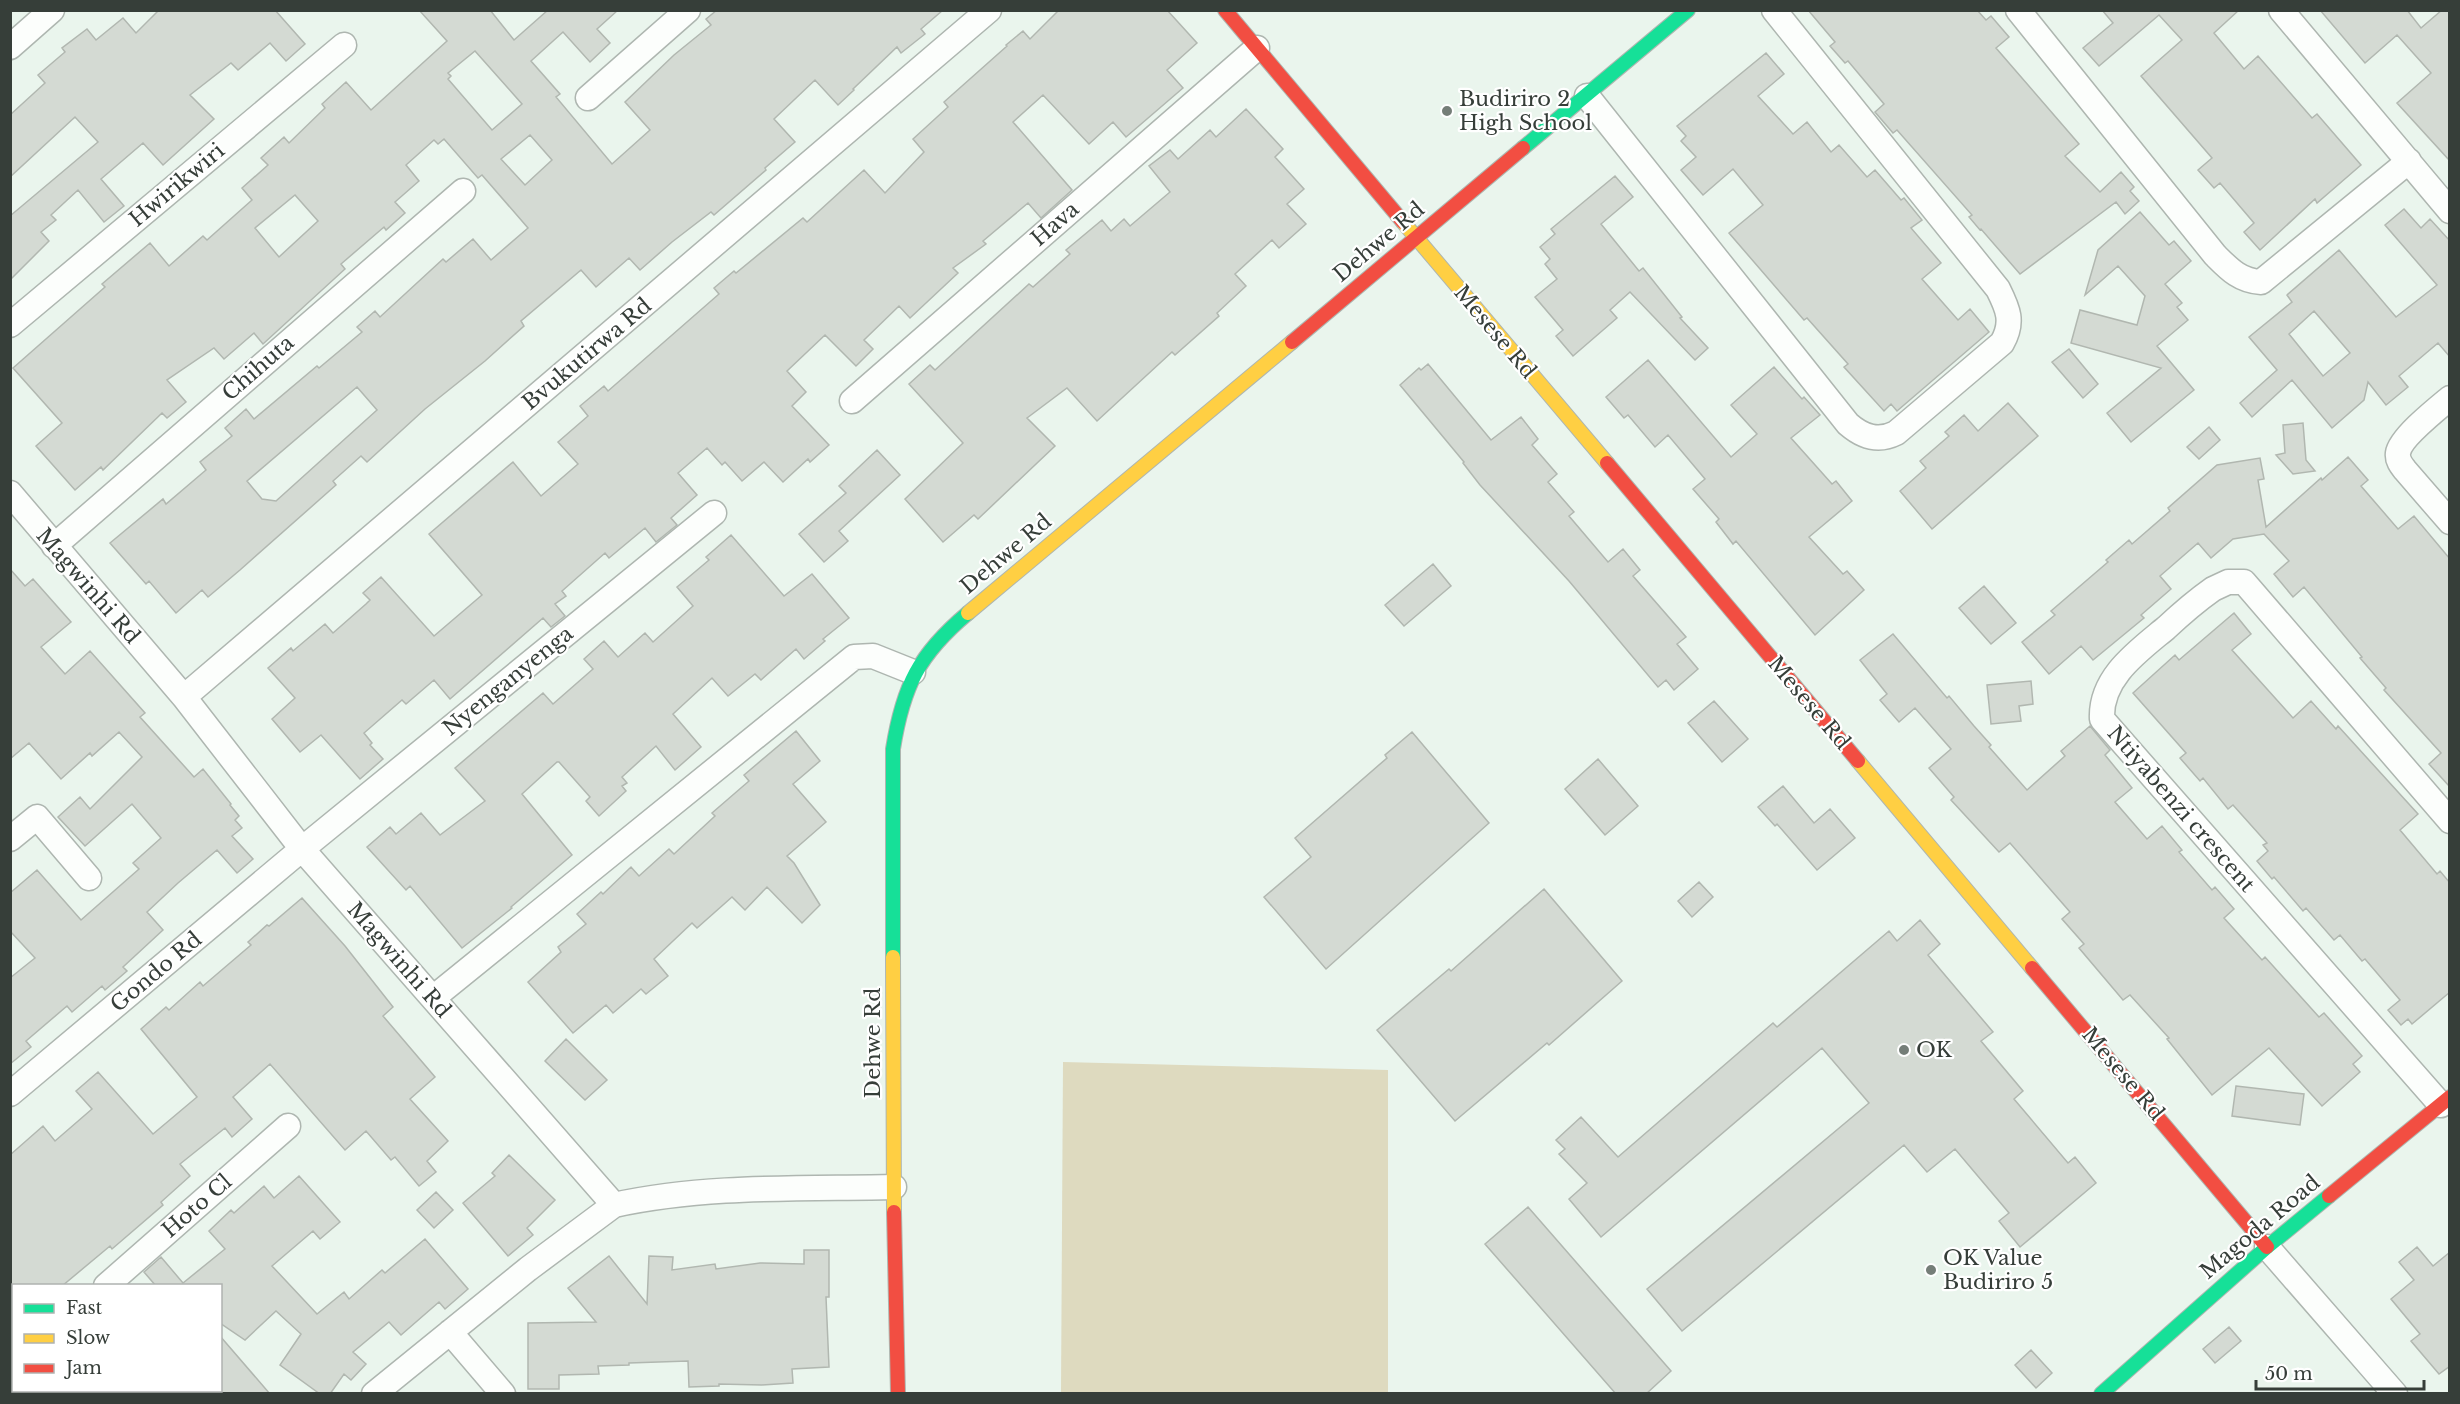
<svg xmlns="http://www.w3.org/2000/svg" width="2460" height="1404" viewBox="0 0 2460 1404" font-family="'Libre Baskerville',serif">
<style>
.green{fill:#dedabf}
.building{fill:#d4dad3;stroke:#b1b7b0;stroke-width:1.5;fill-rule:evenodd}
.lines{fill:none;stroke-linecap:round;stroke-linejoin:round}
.street-casing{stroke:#aeb6b0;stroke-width:27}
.fast-casing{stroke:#aeb6b0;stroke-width:16}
.slow-casing{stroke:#aeb6b0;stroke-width:16}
.jam-casing{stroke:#aeb6b0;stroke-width:16}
.street{stroke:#fcfefc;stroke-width:24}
.fast{stroke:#16e098;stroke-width:14}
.slow{stroke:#ffcf43;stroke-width:14}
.jam{stroke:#f24e42;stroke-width:14}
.poi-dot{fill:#757e78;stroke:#fff;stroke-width:2}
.labels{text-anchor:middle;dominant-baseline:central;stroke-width:4.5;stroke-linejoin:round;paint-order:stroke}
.poi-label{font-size:21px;fill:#363e39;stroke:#fff;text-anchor:start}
.street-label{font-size:21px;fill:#363e39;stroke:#fff}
</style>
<rect width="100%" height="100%" fill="#eaf5ed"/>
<path class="green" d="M 1063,1062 L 1388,1070 L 1388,1393 L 1061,1393 Z"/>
<path class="building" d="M 159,10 L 275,10 L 305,44 L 286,61 L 270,43 L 238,70 L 231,63 L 190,95 L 214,119 L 163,165 L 143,143 L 101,179 L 124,206 L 104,222 L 78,190 L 51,215 L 56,220 L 41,232 L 49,241 L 10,280 L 10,216 L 98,142 L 75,117 L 10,177 L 10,115 L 45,83 L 38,75 L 65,52 L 62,48 L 87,29 L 96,40 L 123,18 L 136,33 Z
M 419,10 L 490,10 L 514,40 L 548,10 L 618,10 L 597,29 L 610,43 L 590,62 L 563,32 L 531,61 L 560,94 L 556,97 L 612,164 L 650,130 L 625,102 L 674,55 L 711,25 L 706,19 L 717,10 L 943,10 L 921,29 L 925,34 L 901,53 L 897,47 L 853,89 L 854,90 L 838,105 L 815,80 L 774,119 L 795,142 L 765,168 L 766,170 L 714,215 L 711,212 L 672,242 L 640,270 L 629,258 L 596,287 L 581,270 L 521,321 L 524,326 L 485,361 L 425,409 L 367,462 L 361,456 L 333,481 L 336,485 L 240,570 L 208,597 L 202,590 L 176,613 L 149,581 L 146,584 L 110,543 L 163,499 L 166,504 L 206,470 L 200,462 L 232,436 L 225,428 L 246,409 L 254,419 L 317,366 L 319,368 L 362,332 L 357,327 L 375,311 L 380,317 L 443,259 L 446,262 L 473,239 L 491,260 L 528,228 L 482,175 L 478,178 L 444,139 L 438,144 L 434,140 L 406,165 L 419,181 L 395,202 L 405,213 L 386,230 L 384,227 L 341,264 L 345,269 L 263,344 L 254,333 L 224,359 L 214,348 L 167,380 L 186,402 L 167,418 L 162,413 L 103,470 L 101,467 L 75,490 L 36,446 L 62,423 L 13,368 L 105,287 L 102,284 L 150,243 L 169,266 L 203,236 L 207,240 L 252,200 L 242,188 L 268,165 L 261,158 L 284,137 L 289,143 L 325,108 L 322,104 L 346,82 L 371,110 L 447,41 ZM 475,51 L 522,104 L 492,130 L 448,79 L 451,76 L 448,73 ZM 530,135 L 552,160 L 525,185 L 501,159 ZM 295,195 L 318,221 L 279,257 L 255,228 ZM 357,387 L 377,410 L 276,501 L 262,499 L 247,481 Z
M 1059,10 L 1167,10 L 1197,43 L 1167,70 L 1183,88 L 1126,137 L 1113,122 L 1089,144 L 1043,95 L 1013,122 L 1072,190 L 1041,218 L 1028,203 L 983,241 L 986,244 L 953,268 L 958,273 L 910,318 L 899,306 L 864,340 L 873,349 L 856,366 L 825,335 L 787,371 L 806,392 L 792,406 L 829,445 L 810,462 L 808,459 L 783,482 L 764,462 L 742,481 L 725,462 L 722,465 L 707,448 L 678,473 L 697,495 L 671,518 L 677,525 L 656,542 L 645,528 L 609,558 L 605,553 L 562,591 L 566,596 L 555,604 L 565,616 L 551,627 L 543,618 L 450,699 L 434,680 L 406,704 L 402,700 L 364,733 L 372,743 L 370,745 L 383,759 L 360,779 L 321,735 L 300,752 L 272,719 L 295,698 L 268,668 L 291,648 L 293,651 L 325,624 L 333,633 L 366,604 L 370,600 L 363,593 L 381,577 L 434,636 L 482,595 L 429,534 L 513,462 L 541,496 L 578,464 L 558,442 L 588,416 L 580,406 L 604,386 L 608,391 L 719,294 L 714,288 L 734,271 L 736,273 L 803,218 L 807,222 L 864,170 L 885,193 L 924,152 L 913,139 L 948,107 L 944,102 L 1007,46 L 1006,45 L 1023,31 L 1030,39 Z
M 1808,10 L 1977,10 L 1986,20 L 1991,16 L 2009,37 L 1996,48 L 2079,144 L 2065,156 L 2100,192 L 2121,172 L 2134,187 L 2130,191 L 2139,201 L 2125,214 L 2116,202 L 2020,274 L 1981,229 L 1980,230 L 1969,217 L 1972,215 L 1897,130 L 1893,133 L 1875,112 L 1884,104 L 1848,61 L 1845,63 L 1830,46 L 1835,42 Z
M 2102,10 L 2239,10 L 2214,33 L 2244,69 L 2258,56 L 2312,118 L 2317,114 L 2361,165 L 2317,203 L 2315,199 L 2260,250 L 2244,232 L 2254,223 L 2220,183 L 2214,188 L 2198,170 L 2212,158 L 2141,76 L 2182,40 L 2159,15 L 2099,66 L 2083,48 L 2113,23 Z
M 2320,10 L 2407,10 L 2421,28 L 2442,10 L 2450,10 L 2450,161 L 2397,103 L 2431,73 L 2397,35 L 2365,63 Z
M 1766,53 L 1784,74 L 1758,96 L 1793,134 L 1807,122 L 1831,152 L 1839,145 L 1867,177 L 1875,170 L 1901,200 L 1904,198 L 1922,220 L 1911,228 L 1941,263 L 1922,279 L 1958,320 L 1970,309 L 1989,332 L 1897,411 L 1891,404 L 1884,411 L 1844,367 L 1848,364 L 1807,318 L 1804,320 L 1729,233 L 1763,205 L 1733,169 L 1703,195 L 1681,170 L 1696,157 L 1681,141 L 1686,136 L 1677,126 Z
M 1246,109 L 1283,149 L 1275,157 L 1304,189 L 1287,204 L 1306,224 L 1279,248 L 1272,240 L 1235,274 L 1246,286 L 1217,313 L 1219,316 L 1175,355 L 1172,352 L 1097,421 L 1067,388 L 1027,418 L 1055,446 L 978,519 L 974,515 L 943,542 L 905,499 L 963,443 L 909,384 L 930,365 L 935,370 L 1029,284 L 1033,287 L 1070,254 L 1066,250 L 1102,220 L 1111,231 L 1124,219 L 1130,226 L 1170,192 L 1149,166 L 1170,150 L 1178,159 L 1210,130 L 1216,137 Z
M 1615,176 L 1633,197 L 1601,224 L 1639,271 L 1643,268 L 1682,317 L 1680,318 L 1708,348 L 1695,360 L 1630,292 L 1610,310 L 1617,318 L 1573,356 L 1556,336 L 1563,330 L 1535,297 L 1557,279 L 1545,264 L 1550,259 L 1540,247 L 1555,234 L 1551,229 Z
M 2404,209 L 2421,228 L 2430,219 L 2450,241 L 2450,357 L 2438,343 L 2399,376 L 2408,387 L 2386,405 L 2368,382 L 2364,400 L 2332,428 L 2292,380 L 2252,417 L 2240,403 L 2277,370 L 2249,337 L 2292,302 L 2287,295 L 2339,250 L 2396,317 L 2437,285 L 2385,225 ZM 2314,311 L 2350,353 L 2323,376 L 2289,334 Z
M 2140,212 L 2169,245 L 2174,241 L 2191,261 L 2165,284 L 2182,303 L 2177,307 L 2188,320 L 2157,346 L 2194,390 L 2131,442 L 2107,413 L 2161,368 L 2071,343 L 2080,310 L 2137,325 L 2145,296 L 2118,266 L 2085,295 L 2098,250 Z
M 2069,349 L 2098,384 L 2083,398 L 2052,362 Z
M 1648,360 L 1731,457 L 1757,434 L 1731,405 L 1774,367 L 1802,399 L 1804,397 L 1820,415 L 1791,438 L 1832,484 L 1836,481 L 1852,501 L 1809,537 L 1843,574 L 1847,571 L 1864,590 L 1815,635 L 1736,541 L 1733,544 L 1716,522 L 1719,519 L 1693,489 L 1705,479 L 1668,435 L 1655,447 L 1628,415 L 1624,418 L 1606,397 Z
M 1428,364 L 1491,440 L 1521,417 L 1538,439 L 1532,445 L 1557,474 L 1548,482 L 1574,512 L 1569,516 L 1608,562 L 1623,549 L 1640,570 L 1633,576 L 1686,637 L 1677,644 L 1698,669 L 1674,690 L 1666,680 L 1658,687 L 1569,581 L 1480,485 L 1463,463 L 1464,462 L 1400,385 L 1419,368 L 1421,370 Z
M 2008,403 L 2038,436 L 1932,529 L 1900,491 L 1926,468 L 1920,461 L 1949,436 L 1945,432 L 1964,415 L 1978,431 Z
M 2303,423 L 2306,460 L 2315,471 L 2293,474 L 2276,455 L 2285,453 L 2283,425 Z
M 2209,427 L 2220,440 L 2199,459 L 2187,447 Z
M 877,450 L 900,475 L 839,531 L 848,541 L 824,562 L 799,534 L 846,493 L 839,486 Z
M 2348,457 L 2368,480 L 2361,486 L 2398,529 L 2414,516 L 2450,559 L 2450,787 L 2429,764 L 2441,753 L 2384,690 L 2386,688 L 2360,658 L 2362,657 L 2304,587 L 2293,597 L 2274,574 L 2289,561 L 2264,534 L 2233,539 L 2211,558 L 2198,543 L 2160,576 L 2171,589 L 2141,615 L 2144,618 L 2093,660 L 2081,646 L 2049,674 L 2022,642 L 2055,615 L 2051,611 L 2108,562 L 2106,560 L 2129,540 L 2132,544 L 2170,511 L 2168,508 L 2217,465 L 2260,458 L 2264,479 L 2258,480 L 2266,527 L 2321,478 L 2322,480 Z
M 731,535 L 784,596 L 812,574 L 849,618 L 823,639 L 825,641 L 804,659 L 796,649 L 761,680 L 755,674 L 728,696 L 712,678 L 673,714 L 701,747 L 675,770 L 656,746 L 622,777 L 627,783 L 622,786 L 626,791 L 599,816 L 586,801 L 590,797 L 559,762 L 557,762 L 522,794 L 572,855 L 511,907 L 512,908 L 462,948 L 410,886 L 406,890 L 367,847 L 390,827 L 396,834 L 421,813 L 440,835 L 485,801 L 455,768 L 543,693 L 553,704 L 593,669 L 584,659 L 604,641 L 618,657 L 645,633 L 653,642 L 693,606 L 677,587 L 709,560 L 706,557 Z
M 1433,564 L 1451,586 L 1404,626 L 1385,605 Z
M 10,569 L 25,586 L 33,579 L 71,622 L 41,647 L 65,674 L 90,651 L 145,713 L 140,717 L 194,777 L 203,769 L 231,804 L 230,805 L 239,816 L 235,820 L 242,828 L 232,836 L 253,859 L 237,873 L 217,850 L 178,883 L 147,912 L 163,930 L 123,967 L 127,971 L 105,990 L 102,986 L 72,1012 L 67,1006 L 26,1041 L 31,1047 L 10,1064 L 10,978 L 35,958 L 10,931 L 10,893 L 37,870 L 81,920 L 139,869 L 133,863 L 161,838 L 132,804 L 85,846 L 58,817 L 80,797 L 90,809 L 142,757 L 119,732 L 92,756 L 90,753 L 61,779 L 29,743 L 10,759 Z
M 1984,586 L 2016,623 L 1991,644 L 1959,608 Z
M 2234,613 L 2251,634 L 2232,650 L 2293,718 L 2311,701 L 2336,729 L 2338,726 L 2418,814 L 2400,830 L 2437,874 L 2440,871 L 2450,883 L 2450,992 L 2412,1024 L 2408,1019 L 2401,1025 L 2388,1010 L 2400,1000 L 2365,959 L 2362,961 L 2340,935 L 2334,940 L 2306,908 L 2303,911 L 2274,877 L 2272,879 L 2257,861 L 2268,851 L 2263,845 L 2267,843 L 2233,805 L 2228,809 L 2203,778 L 2200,781 L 2180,758 L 2186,753 L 2133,693 L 2175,655 L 2179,660 Z
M 1893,634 L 1947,698 L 1949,696 L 1974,726 L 1991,745 L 1989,747 L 2027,790 L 2065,756 L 2061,751 L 2090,726 L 2110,750 L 2105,755 L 2132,788 L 2115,802 L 2147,839 L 2162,826 L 2182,850 L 2179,852 L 2212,890 L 2215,887 L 2234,909 L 2224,918 L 2262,960 L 2265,957 L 2319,1017 L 2324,1013 L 2362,1056 L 2353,1064 L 2360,1072 L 2322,1106 L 2269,1048 L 2212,1095 L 2167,1039 L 2169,1038 L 2130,995 L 2123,1000 L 2079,948 L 2084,944 L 2062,919 L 2070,912 L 2010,843 L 1999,852 L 1951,800 L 1954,797 L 1929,768 L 1951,749 L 1915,708 L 1899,722 L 1880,700 L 1887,694 L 1860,660 Z
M 2031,681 L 2033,704 L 2019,706 L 2021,721 L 1991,724 L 1987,685 Z
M 1714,701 L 1748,739 L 1722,762 L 1688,723 Z
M 796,731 L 820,761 L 793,784 L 826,822 L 787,856 L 794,863 L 820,905 L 802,923 L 767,887 L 745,910 L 732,897 L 697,928 L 692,923 L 654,959 L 668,976 L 646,994 L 641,989 L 613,1013 L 606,1005 L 573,1033 L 528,982 L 561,952 L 558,947 L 586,924 L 577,914 L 601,892 L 603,894 L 631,867 L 639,876 L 669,849 L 674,854 L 715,816 L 712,813 L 749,781 L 744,775 Z
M 1412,732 L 1489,823 L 1326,969 L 1264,897 L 1311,857 L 1295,838 L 1387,758 L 1385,755 Z
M 1598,759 L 1638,806 L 1605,835 L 1565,789 Z
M 1783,786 L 1814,823 L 1830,809 L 1855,838 L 1817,870 L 1777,824 L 1775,826 L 1758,807 Z
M 1699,882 L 1713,897 L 1692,917 L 1678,901 Z
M 1544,889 L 1622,981 L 1549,1045 L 1547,1043 L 1455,1121 L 1377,1030 L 1449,969 L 1451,971 Z
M 302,898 L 345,946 L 393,1007 L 383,1016 L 435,1077 L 410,1099 L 448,1141 L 427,1161 L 436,1172 L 419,1186 L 395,1157 L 391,1160 L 366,1131 L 345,1150 L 270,1064 L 233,1097 L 252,1119 L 232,1137 L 225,1128 L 180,1164 L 190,1176 L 161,1202 L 163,1205 L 112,1249 L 110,1246 L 62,1286 L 10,1286 L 10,1155 L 43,1126 L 55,1141 L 92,1109 L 76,1091 L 98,1072 L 153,1134 L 197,1097 L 141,1029 L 166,1007 L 169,1010 L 200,982 L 203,986 L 251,945 L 248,942 L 267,925 L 269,926 Z
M 1920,920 L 1940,944 L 1928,955 L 1993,1032 L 1981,1041 L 2023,1091 L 2014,1099 L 2068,1163 L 2075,1157 L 2096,1183 L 2020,1247 L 1999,1221 L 2009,1213 L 1955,1149 L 1927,1172 L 1904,1145 L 1682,1331 L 1647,1289 L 1869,1103 L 1822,1048 L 1601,1237 L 1569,1199 L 1587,1183 L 1559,1154 L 1565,1149 L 1556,1140 L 1581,1117 L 1618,1157 L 1773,1023 L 1777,1027 L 1889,931 L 1897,941 Z
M 566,1039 L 607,1080 L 585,1100 L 545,1061 Z
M 2236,1086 L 2304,1094 L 2300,1125 L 2232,1116 Z
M 509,1155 L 555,1200 L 527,1228 L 533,1235 L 508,1256 L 463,1203 L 495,1176 L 492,1173 Z
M 299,1176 L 340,1222 L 320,1239 L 313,1231 L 272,1266 L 317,1314 L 344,1292 L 349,1299 L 382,1270 L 385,1273 L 425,1239 L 468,1289 L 445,1309 L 439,1302 L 401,1335 L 389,1322 L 353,1352 L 366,1364 L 351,1380 L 344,1374 L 330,1394 L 320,1394 L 280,1365 L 301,1334 L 276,1311 L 245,1340 L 220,1323 L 220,1286 L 156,1286 L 144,1272 L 161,1257 L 183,1283 L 225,1249 L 209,1231 L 231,1210 L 234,1213 L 264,1186 L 274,1198 Z
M 436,1192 L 453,1210 L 434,1228 L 417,1210 Z
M 1528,1207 L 1671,1371 L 1646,1394 L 1616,1394 L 1485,1244 Z
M 2417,1247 L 2433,1266 L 2450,1252 L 2450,1366 L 2439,1374 L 2411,1341 L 2420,1334 L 2391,1299 L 2414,1280 L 2399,1262 Z
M 804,1250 L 829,1250 L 829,1297 L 826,1297 L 829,1367 L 792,1369 L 793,1383 L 762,1385 L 719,1384 L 719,1386 L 689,1387 L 688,1361 L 629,1363 L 629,1365 L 598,1366 L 599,1374 L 559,1375 L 559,1389 L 528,1389 L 528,1323 L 596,1322 L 568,1288 L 609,1256 L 647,1304 L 649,1256 L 673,1257 L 672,1270 L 715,1264 L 716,1269 L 760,1263 L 804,1264 Z
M 2229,1327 L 2241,1341 L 2215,1363 L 2203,1349 Z
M 220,1336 L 270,1394 L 220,1394 Z
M 2031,1350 L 2052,1373 L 2036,1388 L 2015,1365 Z"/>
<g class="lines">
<defs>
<path id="street" d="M 2018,10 L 2215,255 C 2229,269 2240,281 2261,282 L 2409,161
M 2281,10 L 2450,211
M 10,47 L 52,10
M 1587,96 L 1848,424 C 1863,437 1878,442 1896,433 L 2002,343 C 2014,322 2008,309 1998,289 L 1774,10
M 588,98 L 688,10
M 10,325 L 344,45
M 2450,398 C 2438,408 2400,438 2398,453 C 2397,460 2401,465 2405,470 L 2450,522
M 852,401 L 1257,48
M 10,493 L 184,697 L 302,849 L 614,1205 C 706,1185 801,1189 894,1187
M 54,546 L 463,191
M 184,697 L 989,10
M 10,839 L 37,817 L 89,878
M 433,998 L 854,657 L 873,656 L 913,672
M 10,1094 L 302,849 L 714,513
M 2441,1105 L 2102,719 C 2100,678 2137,652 2166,628 C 2181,614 2196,601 2213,589 L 2228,582 L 2244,582 L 2450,821
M 2267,1247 L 2395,1394
M 106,1286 L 288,1126
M 450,1332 L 503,1394
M 10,1363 L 14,1360
M 152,1390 L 154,1394
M 374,1394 L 528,1269 L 614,1205"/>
<path id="fast" d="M 1523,148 L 1688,10
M 893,957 L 893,749 C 903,686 919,654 968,613
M 2101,1394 L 2267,1247 L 2329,1196"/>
<path id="slow" d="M 1403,222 L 1607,463
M 968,613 L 1292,342
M 1858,761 L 2032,968
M 893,957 L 894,1212"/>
<path id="jam" d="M 1225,10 L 1403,222
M 1292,342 L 1523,148
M 1607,463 L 1858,761
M 2032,968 L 2267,1247
M 2329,1196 L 2450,1097
M 894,1212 L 898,1394"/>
</defs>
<use href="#street" class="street-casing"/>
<use href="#fast" class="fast-casing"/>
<use href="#slow" class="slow-casing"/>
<use href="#jam" class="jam-casing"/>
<use href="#street" class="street"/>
<use href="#fast" class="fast"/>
<use href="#slow" class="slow"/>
<use href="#jam" class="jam"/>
</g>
<g class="poi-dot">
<circle cx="1447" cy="111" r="6"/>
<circle cx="1904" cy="1050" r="6"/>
<circle cx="1931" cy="1270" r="6"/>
</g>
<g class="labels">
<g class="poi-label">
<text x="1459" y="99">Budiriro 2<tspan x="1459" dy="24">High School</tspan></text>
<text x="1916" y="1050">OK</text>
<text x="1943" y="1258">OK Value<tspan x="1943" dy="24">Budiriro 5</tspan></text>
</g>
<g class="street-label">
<text transform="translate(177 185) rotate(-40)">Hwirikwiri</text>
<text transform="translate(1055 224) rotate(-41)">Hava</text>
<text transform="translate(1379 242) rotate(-40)">Dehwe Rd</text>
<text transform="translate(1495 332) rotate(50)">Mesese Rd</text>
<text transform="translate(587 354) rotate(-40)">Bvukutirwa Rd</text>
<text transform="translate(258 368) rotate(-41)">Chihuta</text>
<text transform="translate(1006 554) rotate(-40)">Dehwe Rd</text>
<text transform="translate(88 586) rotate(49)">Magwinhi Rd</text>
<text transform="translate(508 681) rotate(-39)">Nyenganyenga</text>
<text transform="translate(1809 703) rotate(50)">Mesese Rd</text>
<text transform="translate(2181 809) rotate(49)">Ntiyabenzi crescent</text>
<text transform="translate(399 960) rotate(49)">Magwinhi Rd</text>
<text transform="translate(156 972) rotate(-40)">Gondo Rd</text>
<text transform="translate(873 1043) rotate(-90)">Dehwe Rd</text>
<text transform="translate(2123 1074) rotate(50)">Mesese Rd</text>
<text transform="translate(197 1206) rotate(-41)">Hoto Cl</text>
<text transform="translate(2260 1227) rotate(-40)">Magoda Road</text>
</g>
</g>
<rect width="2460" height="1404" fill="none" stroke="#363e39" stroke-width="24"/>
<rect x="12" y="1284" width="210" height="108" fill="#ffffff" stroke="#afb2b0" stroke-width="1.5"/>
<rect x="24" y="1304" width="30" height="9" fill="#16e098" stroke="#afb2b0" stroke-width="1.5"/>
<text x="66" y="1314" font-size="18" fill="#363e39">Fast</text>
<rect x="24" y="1334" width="30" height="9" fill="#ffcf43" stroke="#afb2b0" stroke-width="1.5"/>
<text x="66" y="1344" font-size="18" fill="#363e39">Slow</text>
<rect x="24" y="1364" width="30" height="9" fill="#f24e42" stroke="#afb2b0" stroke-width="1.5"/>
<text x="66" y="1374" font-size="18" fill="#363e39">Jam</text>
<path d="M2256 1380v9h168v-9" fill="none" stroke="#363e39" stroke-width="3"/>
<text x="2265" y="1380" font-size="18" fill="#363e39" stroke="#ffffff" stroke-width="4.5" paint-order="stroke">50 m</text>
</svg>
